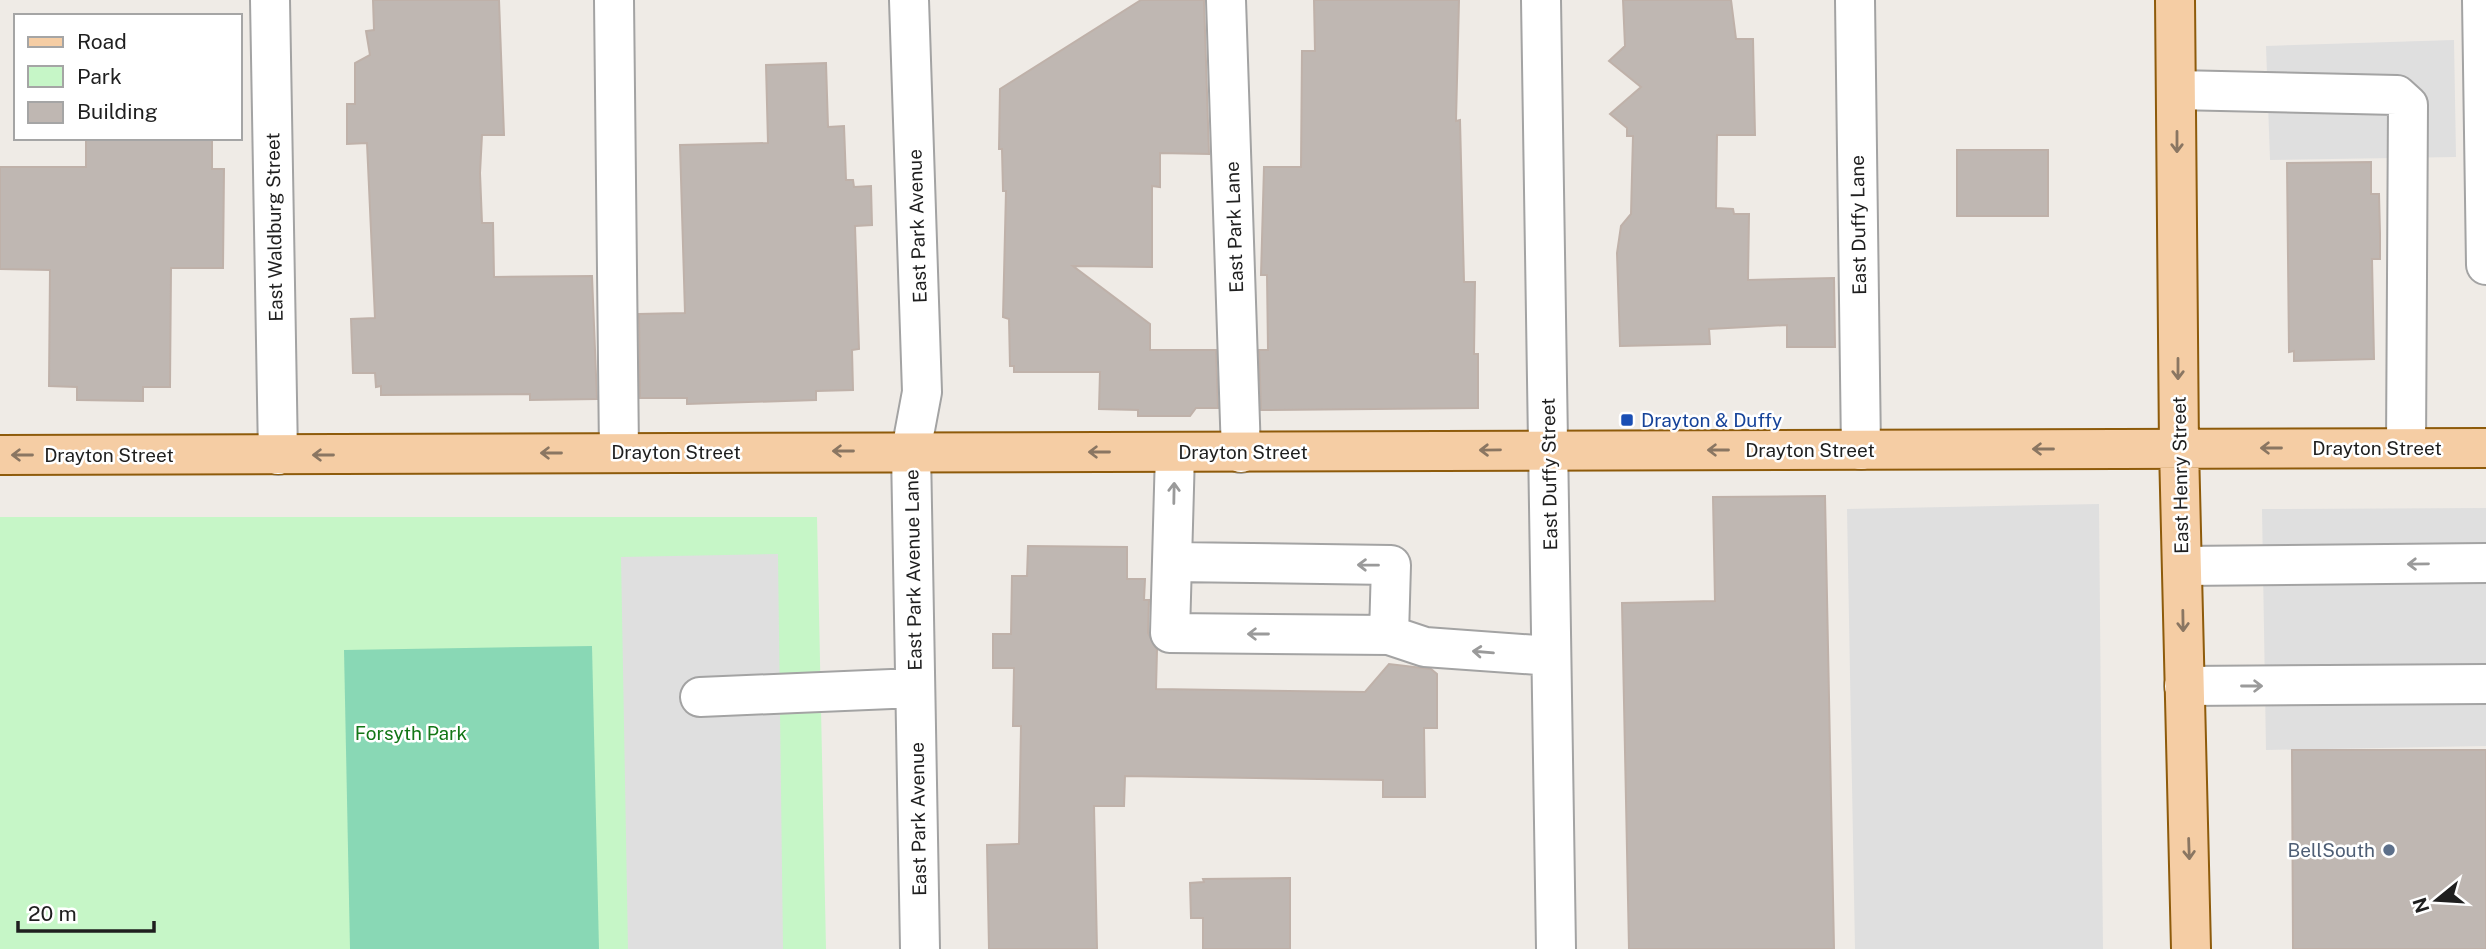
<svg xmlns="http://www.w3.org/2000/svg" width="2486" height="949" viewBox="0 0 2486 949" font-family="'Public Sans',sans-serif">
<style>
.park{fill:#c6f6c7}
.pitch{fill:#89d8b5}
.parking{fill:#dfdfdf}
.building{fill:#bfb7b2;stroke:#bfb1a9;stroke-width:2}
.lines{fill:none;stroke-linecap:round;stroke-linejoin:round}
.minor-casing{stroke:#a3a3a3;stroke-width:42}
.major-casing{stroke:#8e5b0b;stroke-width:42}
.minor{stroke:#fff;stroke-width:38}
.major{stroke:#f5cda4;stroke-width:38}
.oneway{stroke:#8a7662}
.oneway2{stroke:#9a9a9a}
.transit-dot{fill:#1a4fb4;stroke:#fff;stroke-width:2.5}
.service-dot{fill:#5c6f8a;stroke:#fff;stroke-width:2.5}
.labels{text-anchor:middle;dominant-baseline:central;stroke-width:5;stroke-linejoin:round;paint-order:stroke}
.street-label{font-size:19px;fill:#1f1f1f;stroke:#fff}
.transit-label{font-size:19px;fill:#164399;stroke:#fff;text-anchor:start}
.park-label{font-size:19px;fill:#137616;stroke:#fff}
.service-label{font-size:19px;fill:#4e5e75;stroke:#fff;text-anchor:end}
</style>
<rect width="100%" height="100%" fill="#efebe6"/>
<path class="park" d="M 0,517 L 817,517 L 826,949 L 0,949 Z"/>
<path class="pitch" d="M 592,646 L 599,949 L 350,949 L 344,650 Z"/>
<path class="parking" d="M 2454,40 L 2456,157 L 2270,160 L 2266,46 Z
M 2099,504 L 2103,949 L 1855,949 L 1847,509 Z
M 2486,508 L 2486,746 L 2266,750 L 2262,509 Z
M 778,554 L 783,949 L 628,949 L 621,557 Z"/>
<path class="building" d="M 373,0 L 499,0 L 504,135 L 482,135 L 480,173 L 482,223 L 493,223 L 494,277 L 592,276 L 597,399 L 530,400 L 530,394 L 381,395 L 381,386 L 376,387 L 375,373 L 353,373 L 351,319 L 375,318 L 367,143 L 347,144 L 347,104 L 355,104 L 355,63 L 370,55 L 366,31 L 374,30 Z
M 1141,0 L 1204,0 L 1209,154 L 1160,153 L 1160,187 L 1152,186 L 1152,267 L 1073,266 L 1150,324 L 1150,350 L 1216,350 L 1218,408 L 1196,408 L 1190,416 L 1138,416 L 1138,410 L 1099,409 L 1100,372 L 1014,372 L 1014,366 L 1010,366 L 1009,319 L 1003,317 L 1006,191 L 1003,191 L 1002,149 L 999,149 L 1000,89 Z
M 1314,0 L 1459,0 L 1456,121 L 1460,120 L 1464,282 L 1475,282 L 1474,354 L 1478,354 L 1478,408 L 1261,410 L 1259,350 L 1268,350 L 1267,275 L 1261,275 L 1264,167 L 1301,167 L 1302,51 L 1315,51 Z
M 1623,0 L 1731,0 L 1736,39 L 1753,39 L 1755,135 L 1717,135 L 1716,208 L 1733,209 L 1734,214 L 1749,214 L 1748,280 L 1834,278 L 1835,347 L 1787,347 L 1787,325 L 1709,329 L 1710,344 L 1620,346 L 1617,253 L 1621,226 L 1631,214 L 1633,136 L 1627,136 L 1627,128 L 1610,114 L 1641,87 L 1609,61 L 1625,46 Z
M 826,63 L 828,127 L 844,126 L 846,180 L 853,180 L 854,187 L 871,186 L 872,225 L 855,226 L 859,349 L 852,350 L 853,390 L 816,391 L 816,400 L 687,404 L 687,398 L 640,398 L 639,314 L 685,313 L 680,145 L 768,143 L 766,65 Z
M 86,138 L 212,138 L 212,169 L 224,169 L 223,268 L 171,268 L 170,387 L 143,387 L 143,401 L 77,400 L 77,387 L 49,386 L 50,270 L 0,269 L 0,167 L 86,167 Z
M 1957,150 L 2048,150 L 2048,216 L 1957,216 Z
M 2371,162 L 2371,194 L 2379,194 L 2380,233 L 2380,259 L 2372,259 L 2374,359 L 2294,361 L 2294,351 L 2289,352 L 2287,163 Z
M 1825,496 L 1834,949 L 1629,949 L 1622,603 L 1715,601 L 1713,497 Z
M 1028,546 L 1127,547 L 1127,579 L 1145,579 L 1144,600 L 1149,600 L 1148,633 L 1157,650 L 1156,689 L 1365,692 L 1389,664 L 1431,669 L 1437,674 L 1437,728 L 1424,728 L 1425,797 L 1383,797 L 1383,780 L 1125,776 L 1124,806 L 1094,806 L 1097,949 L 989,949 L 987,845 L 1019,844 L 1021,726 L 1013,726 L 1014,668 L 993,668 L 993,634 L 1011,634 L 1012,576 L 1027,576 Z
M 2292,750 L 2486,750 L 2486,949 L 2293,949 Z
M 1290,878 L 1290,949 L 1203,949 L 1203,918 L 1191,918 L 1190,883 L 1204,882 L 1203,879 Z"/>
<g class="lines">
<defs>
<path id="minor" d="M 270,0 L 278,455
M 614,0 L 619,452
M 909,0 L 922,392 L 911,451 L 920,949
M 1226,0 L 1241,453
M 1541,0 L 1556,949
M 1855,0 L 1861,450
M 2482,0 L 2486,265
M 2176,90 L 2397,95 L 2408,105 L 2406,448
M 1175,453 L 1170,633 L 1389,635 L 1425,647 L 1551,656
M 1172,562 L 1391,565 L 1389,635
M 2182,566 L 2486,563
M 2184,686 L 2486,684
M 700,697 L 915,688"/>
<path id="major" d="M 2175,0 L 2179,448 L 2191,949
M 0,455 L 2486,448"/>
</defs>
<use href="#minor" class="minor-casing"/>
<use href="#major" class="major-casing"/>
<use href="#minor" class="minor"/>
<use href="#major" class="major"/>
</g>
<defs><path id="oneway-shaft" d="M-6 0H5M1.5-3L5.5 0L1.5 3" fill="none" stroke-width="1.6" stroke-linecap="round" stroke-linejoin="round" transform="scale(1.75)"/></defs>
<g class="oneway">
<use href="#oneway-shaft" transform="translate(2177 142) rotate(90)"/>
<use href="#oneway-shaft" transform="translate(2178 369) rotate(90)"/>
<use href="#oneway-shaft" transform="translate(2271 448) rotate(180)"/>
<use href="#oneway-shaft" transform="translate(2043 449) rotate(180)"/>
<use href="#oneway-shaft" transform="translate(1490 450) rotate(179)"/>
<use href="#oneway-shaft" transform="translate(1718 450) rotate(-180)"/>
<use href="#oneway-shaft" transform="translate(843 451) rotate(180)"/>
<use href="#oneway-shaft" transform="translate(1099 452) rotate(-180)"/>
<use href="#oneway-shaft" transform="translate(551 453) rotate(180)"/>
<use href="#oneway-shaft" transform="translate(22 455) rotate(180)"/>
<use href="#oneway-shaft" transform="translate(323 455) rotate(180)"/>
<use href="#oneway-shaft" transform="translate(2183 621) rotate(89)"/>
<use href="#oneway-shaft" transform="translate(2189 849) rotate(88)"/>
</g>
<g class="oneway2">
<use href="#oneway-shaft" transform="translate(1174 493) rotate(-89)"/>
<use href="#oneway-shaft" transform="translate(2418 564) rotate(179)"/>
<use href="#oneway-shaft" transform="translate(1368 565) rotate(-179)"/>
<use href="#oneway-shaft" transform="translate(1258 634) rotate(-180)"/>
<use href="#oneway-shaft" transform="translate(1483 652) rotate(-175)"/>
<use href="#oneway-shaft" transform="translate(2252 686)"/>
</g>
<rect class="transit-dot" x="1620" y="413" width="14" height="14" rx="3.5"/>
<circle class="service-dot" cx="2389" cy="850" r="7"/>
<g class="labels">
<g class="street-label">
<text transform="translate(1858 225) rotate(-91)">East Duffy Lane</text>
<text transform="translate(917 226) rotate(-92)">East Park Avenue</text>
<text transform="translate(274 227) rotate(-91)">East Waldburg Street</text>
<text transform="translate(1234 227) rotate(-92)">East Park Lane</text>
<text x="2377" y="448">Drayton Street</text>
<text x="1810" y="450">Drayton Street</text>
<text x="676" y="452">Drayton Street</text>
<text x="1243" y="452">Drayton Street</text>
<text x="109" y="455">Drayton Street</text>
<text transform="translate(1549 474) rotate(-91)">East Duffy Street</text>
<text transform="translate(2180 475) rotate(-91)">East Henry Street</text>
<text transform="translate(913 570) rotate(-91)">East Park Avenue Lane</text>
<text transform="translate(918 819) rotate(-91)">East Park Avenue</text>
</g>
<g class="transit-label">
<text x="1641" y="420">Drayton &amp; Duffy</text>
</g>
<g class="park-label">
<text x="411" y="733">Forsyth Park</text>
</g>
<g class="service-label">
<text x="2375" y="850">BellSouth</text>
</g>
</g>
<rect x="14" y="14" width="228" height="126" fill="#ffffff" stroke="#a5a5a5" stroke-width="2"/>
<rect x="28" y="37" width="35" height="10" fill="#f5cda4" stroke="#a5a5a5" stroke-width="2"/>
<text x="77" y="49" font-size="21" fill="#1f1f1f">Road</text>
<rect x="28" y="66" width="35" height="21" fill="#c6f6c7" stroke="#a5a5a5" stroke-width="2"/>
<text x="77" y="84" font-size="21" fill="#1f1f1f">Park</text>
<rect x="28" y="102" width="35" height="21" fill="#bfb7b2" stroke="#a5a5a5" stroke-width="2"/>
<text x="77" y="119" font-size="21" fill="#1f1f1f">Building</text>
<g transform="translate(2437 900) rotate(252)" stroke="#ffffff" stroke-width="5" paint-order="stroke">
<path d="M0-5L12 26L0 18L-12 26Z" fill="#1f1f1f"/>
<text y="-10" font-size="19" font-weight="bold" text-anchor="middle" fill="#1f1f1f">N</text>
</g>
<path d="M18 921v10h136v-10" fill="none" stroke="#1f1f1f" stroke-width="3.5"/>
<text x="28" y="921" font-size="21" fill="#1f1f1f" stroke="#ffffff" stroke-width="5" paint-order="stroke">20 m</text>
</svg>
